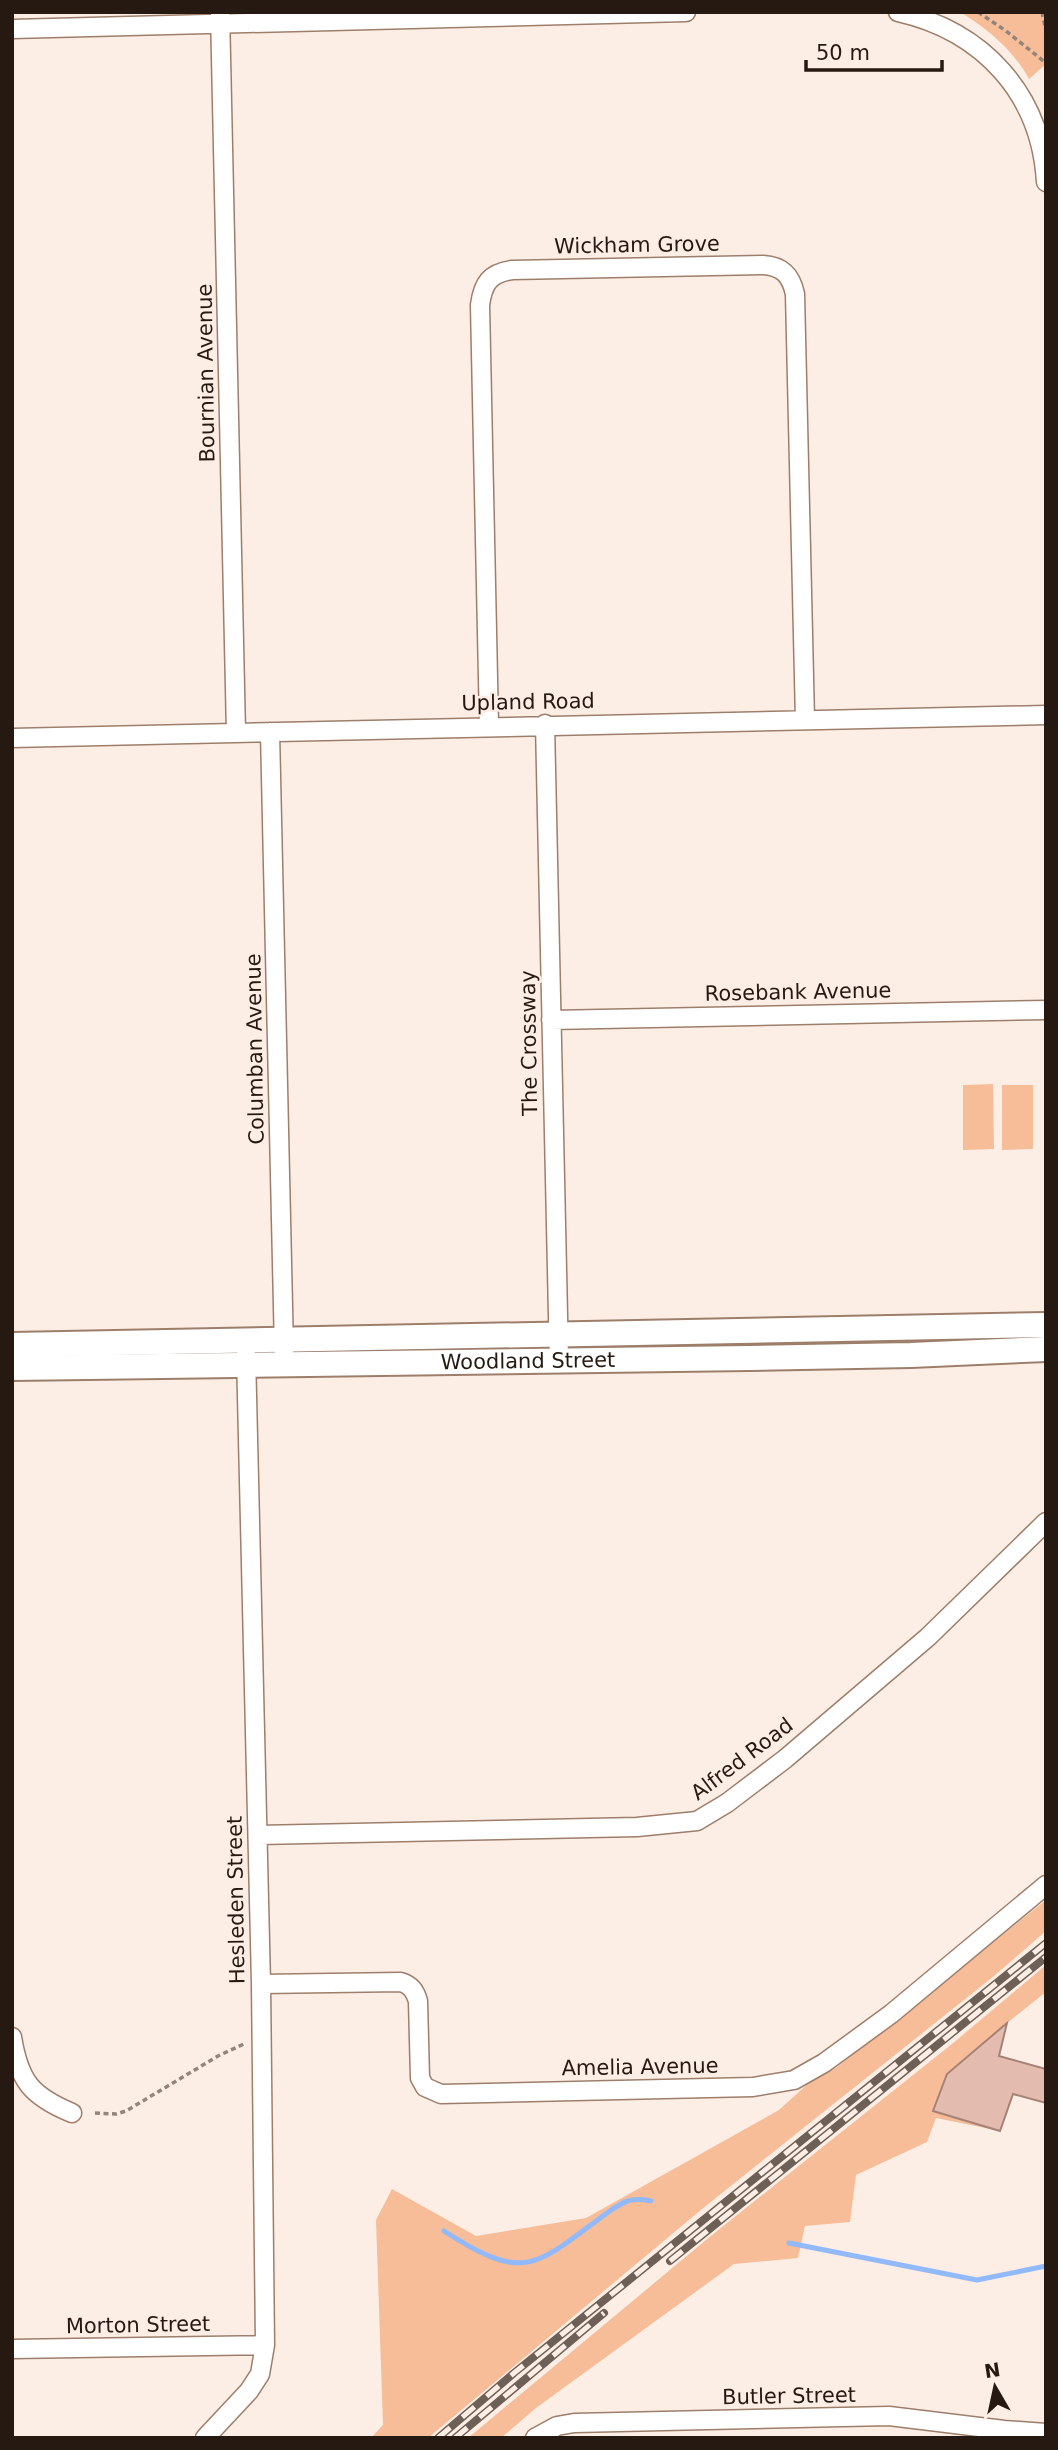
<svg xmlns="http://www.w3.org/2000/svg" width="1058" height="2450" viewBox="0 0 1058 2450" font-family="'DejaVu Sans',sans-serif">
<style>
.green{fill:#f6bd98}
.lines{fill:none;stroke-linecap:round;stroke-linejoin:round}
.stream{stroke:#91b9fb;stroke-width:5}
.building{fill:#e4bcaf;stroke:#a68276;stroke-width:2}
.street-casing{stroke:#9d7e6a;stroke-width:21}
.secondary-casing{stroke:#9d7e6a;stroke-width:28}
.path{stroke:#92857c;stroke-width:3.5;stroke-dasharray:5 3.5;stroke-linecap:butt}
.street{stroke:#fff;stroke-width:18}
.secondary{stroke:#fff;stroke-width:24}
.rail-casing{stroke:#6c6057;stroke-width:8}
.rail{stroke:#fceee5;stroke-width:5;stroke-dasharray:16;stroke-linecap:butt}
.labels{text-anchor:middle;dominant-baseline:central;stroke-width:5;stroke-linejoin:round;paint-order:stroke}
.street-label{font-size:21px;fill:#251911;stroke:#fceee5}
</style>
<rect width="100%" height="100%" fill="#fceee5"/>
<path class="green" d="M 960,12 L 1046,12 L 1046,64 L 1029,79 C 1014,51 987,28 960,12 Z
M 993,1084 L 994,1149 L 963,1150 L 963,1085 Z
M 1002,1085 L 1033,1085 L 1033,1149 L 1002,1150 Z
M 1046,1900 L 1046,1931 L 994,1976 L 702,2209 L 428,2438 L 371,2438 L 383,2425 L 376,2220 L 392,2189 L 476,2236 L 586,2218 L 779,2110 L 811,2081 L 836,2068 Z
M 1046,1965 L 1046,1992 L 1007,2023 L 933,2111 L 1000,2131 L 936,2118 L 927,2142 L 856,2175 L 850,2222 L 805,2226 L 798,2258 L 734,2264 L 536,2408 L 501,2438 L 468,2438 L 712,2235 L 952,2044 Z"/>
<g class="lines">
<path class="stream" d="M 444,2231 C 526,2284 535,2266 607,2213 C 624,2201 630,2197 651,2201
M 789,2243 L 977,2280 L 1046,2266"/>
</g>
<path class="building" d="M 1007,2023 L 999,2056 L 1046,2069 L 1046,2103 L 1013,2094 L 1000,2131 L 933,2111 L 947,2074 Z"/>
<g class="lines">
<defs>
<path id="street" d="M 220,12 L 236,733
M 898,12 C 983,31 1041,94 1046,182
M 12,29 L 686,12
M 545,724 L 559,1361
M 489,725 L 480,305 C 483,283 490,273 512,270 L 763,265 C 782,266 791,275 795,294 L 805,720
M 270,732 L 284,1351
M 12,738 L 1046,715
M 551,1020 L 1046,1010
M 258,1835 L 637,1827 L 697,1821 L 727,1803 L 785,1759 L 928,1637 L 1046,1522
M 261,1984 L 401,1982 C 411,1985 415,1991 418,2001 L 420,2078 L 425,2087 L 441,2094 L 753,2087 L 794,2080 L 824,2063 L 891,2014 L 1046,1885
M 12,2037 C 19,2081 31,2096 72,2113
M 12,2349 L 265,2345
M 205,2438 L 249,2391 L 260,2374 L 265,2345 L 261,1984 L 246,1354
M 535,2438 L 557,2426 L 574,2423 L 889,2416 L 1004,2430 L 1046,2433"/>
<g id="secondary">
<path d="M 12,1345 L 1046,1325"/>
<path id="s1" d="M 12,1368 L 750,1358 L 911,1355 L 1046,1349"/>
</g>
</defs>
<use href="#street" class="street-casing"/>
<use href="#secondary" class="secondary-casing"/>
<path class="path" d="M 978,12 L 1006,31 L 1046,63
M 1042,12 L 1046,31
M 95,2113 L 116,2114 L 126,2111 L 218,2056 L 246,2043"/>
<use href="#street" class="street"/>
<use href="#secondary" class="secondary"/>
<defs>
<path id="rail" d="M 670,2261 L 1046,1957
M 438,2438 L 514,2373 L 1046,1943
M 455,2438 L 604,2313"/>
</defs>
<use href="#rail" class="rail-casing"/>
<use href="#rail" class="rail"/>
</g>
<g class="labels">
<g class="street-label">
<text transform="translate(637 245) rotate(-1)">Wickham Grove</text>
<text transform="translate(206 373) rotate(-91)">Bournian Avenue</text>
<text transform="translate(528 702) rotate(-1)">Upland Road</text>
<text transform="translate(798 992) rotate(-1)">Rosebank Avenue</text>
<text transform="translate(529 1043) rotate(-91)">The Crossway</text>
<text transform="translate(255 1049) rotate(-91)">Columban Avenue</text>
<text stroke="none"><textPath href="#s1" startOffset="516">Woodland Street</textPath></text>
<text transform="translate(742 1759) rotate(-37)">Alfred Road</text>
<text transform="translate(236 1900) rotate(-91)">Hesleden Street</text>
<text transform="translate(640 2067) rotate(-1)">Amelia Avenue</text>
<text transform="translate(138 2325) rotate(-1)">Morton Street</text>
<text transform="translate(789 2396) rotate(-1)">Butler Street</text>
</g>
</g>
<rect width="1058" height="2450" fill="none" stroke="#251911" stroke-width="28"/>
<g transform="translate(995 2387) rotate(351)" stroke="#fceee5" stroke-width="5" paint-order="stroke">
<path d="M0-5L12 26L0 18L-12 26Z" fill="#251911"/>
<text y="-10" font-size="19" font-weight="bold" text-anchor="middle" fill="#251911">N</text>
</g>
<path d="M806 60v10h136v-10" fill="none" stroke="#251911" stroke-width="3.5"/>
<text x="816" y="60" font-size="21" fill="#251911" stroke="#fceee5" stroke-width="5" paint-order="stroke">50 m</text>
</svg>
